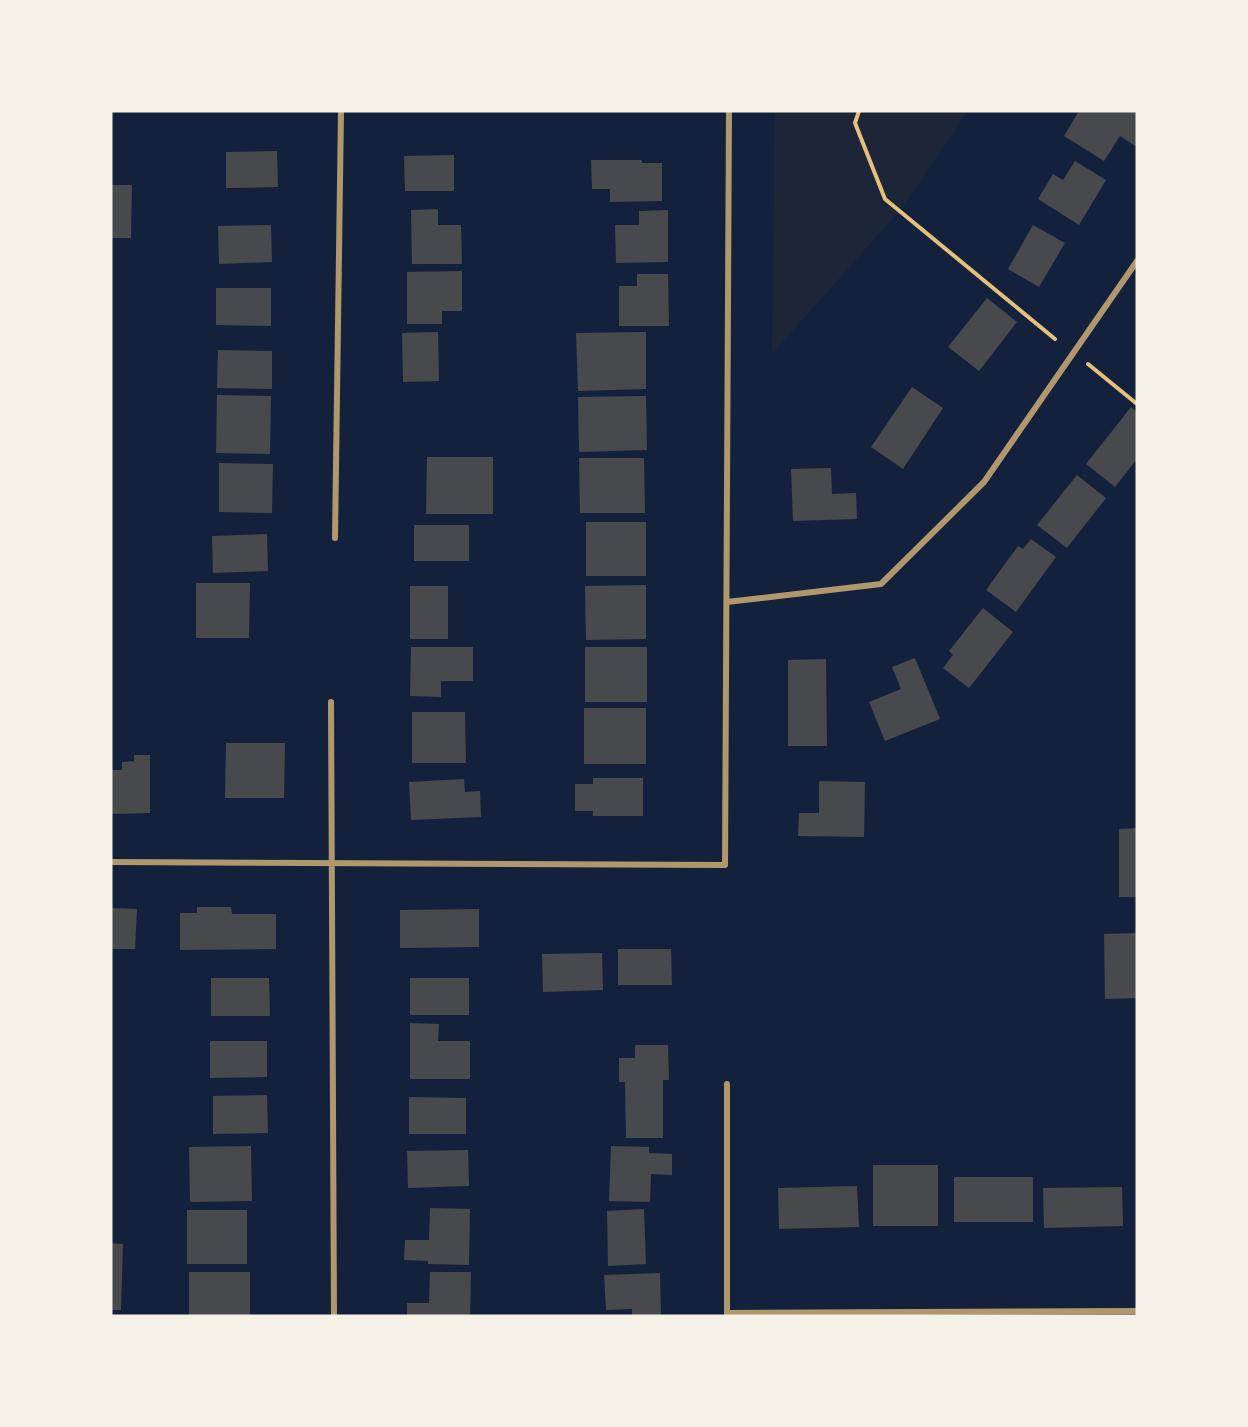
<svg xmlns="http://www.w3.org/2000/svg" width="1248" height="1427" viewBox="0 0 1248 1427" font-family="'Playfair Display',serif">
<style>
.green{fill:#1d2539}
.building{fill:#48494c}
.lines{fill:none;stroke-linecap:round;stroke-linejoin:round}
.path{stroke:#e5c07b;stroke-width:4}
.minor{stroke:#b1986c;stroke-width:6}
</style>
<rect width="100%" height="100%" fill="#14213d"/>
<path class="green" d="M 775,111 L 968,111 L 902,208 L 772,354 Z"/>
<path class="building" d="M 1079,111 L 1137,112 L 1137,147 L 1120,136 L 1104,161 L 1064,136 Z
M 277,151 L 278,187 L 226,188 L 226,152 Z
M 454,155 L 454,191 L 405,191 L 404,156 Z
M 591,160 L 642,160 L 642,163 L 662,163 L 662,201 L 610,202 L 610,189 L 592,189 Z
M 1075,161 L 1106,180 L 1079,225 L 1038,199 L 1053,174 L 1063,180 Z
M 111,185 L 132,185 L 131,238 L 111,238 Z
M 438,209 L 438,225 L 461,225 L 462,264 L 412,264 L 411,210 Z
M 668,210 L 668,262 L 616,263 L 615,225 L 639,225 L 639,211 Z
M 271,225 L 272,262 L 219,264 L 218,226 Z
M 1033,225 L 1065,243 L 1039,287 L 1008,269 Z
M 462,271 L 462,311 L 442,311 L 442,324 L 407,324 L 407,272 Z
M 637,274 L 668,274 L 669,326 L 619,326 L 619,286 L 637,286 Z
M 216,288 L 271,288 L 271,326 L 216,325 Z
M 987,298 L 1017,322 L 979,371 L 948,347 Z
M 438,332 L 439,381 L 403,382 L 402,333 Z
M 646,332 L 646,389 L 578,391 L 576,333 Z
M 218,350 L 272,351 L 272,389 L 217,388 Z
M 912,387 L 943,408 L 903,469 L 871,447 Z
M 217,395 L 271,396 L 270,454 L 216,453 Z
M 646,396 L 647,450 L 579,452 L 578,397 Z
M 1131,407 L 1137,412 L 1137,459 L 1115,487 L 1086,464 Z
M 427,457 L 493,457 L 493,514 L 426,514 Z
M 579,458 L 644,458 L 645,513 L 580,513 Z
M 219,463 L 273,464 L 272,513 L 219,512 Z
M 831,468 L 832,494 L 856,493 L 857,519 L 793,521 L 791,469 Z
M 1077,475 L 1106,498 L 1067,548 L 1037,525 Z
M 586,522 L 646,522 L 646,576 L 586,576 Z
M 414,525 L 469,525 L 469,561 L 414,561 Z
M 267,534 L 268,571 L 213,573 L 212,536 Z
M 1031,539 L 1056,557 L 1016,612 L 986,590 L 1018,546 L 1023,549 Z
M 196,583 L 250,583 L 249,638 L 196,638 Z
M 646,585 L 646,639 L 586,640 L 585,586 Z
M 410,586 L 448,586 L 448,639 L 410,639 Z
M 983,608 L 1013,632 L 969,688 L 943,668 L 953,655 L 949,651 Z
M 411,647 L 473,647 L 473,681 L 441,681 L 441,697 L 410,696 Z
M 585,647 L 647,647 L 647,702 L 585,702 Z
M 915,658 L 940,719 L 885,741 L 869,702 L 901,689 L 892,667 Z
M 826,659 L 827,746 L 788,746 L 788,660 Z
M 584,708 L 646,708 L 646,764 L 584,764 Z
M 412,712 L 465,712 L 466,763 L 412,763 Z
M 226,743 L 285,743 L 284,798 L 225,798 Z
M 134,755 L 150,755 L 150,813 L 111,814 L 111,770 L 122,770 L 122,762 L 134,761 Z
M 593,778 L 643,778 L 643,816 L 593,816 L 593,811 L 575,811 L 575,784 L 593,784 Z
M 464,779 L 465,792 L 480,791 L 481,817 L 411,820 L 409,782 Z
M 819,781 L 865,782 L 864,837 L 798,836 L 799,813 L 819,813 Z
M 1137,828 L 1137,897 L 1119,897 L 1119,829 Z
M 197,907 L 231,907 L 232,914 L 276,914 L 276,949 L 180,950 L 180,913 L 197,913 Z
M 111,908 L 137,909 L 135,949 L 111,949 Z
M 479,909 L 479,947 L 400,948 L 400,910 Z
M 1137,933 L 1137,998 L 1105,999 L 1104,934 Z
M 618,949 L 671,949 L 672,985 L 618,985 Z
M 602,953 L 603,990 L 543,992 L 542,954 Z
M 211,978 L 269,978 L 270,1016 L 211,1016 Z
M 410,978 L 469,978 L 469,1015 L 410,1015 Z
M 410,1023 L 439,1024 L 438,1041 L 470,1041 L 470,1079 L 410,1079 Z
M 210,1041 L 267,1041 L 267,1077 L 210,1078 Z
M 635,1045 L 668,1045 L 669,1080 L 663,1080 L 663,1138 L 626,1138 L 625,1082 L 619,1082 L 619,1058 L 635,1058 Z
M 267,1095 L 268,1133 L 213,1134 L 213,1096 Z
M 409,1097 L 466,1098 L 466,1134 L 409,1134 Z
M 251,1146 L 252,1201 L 190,1202 L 189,1147 Z
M 611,1146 L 649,1147 L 649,1153 L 672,1154 L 672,1175 L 651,1174 L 650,1202 L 609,1201 Z
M 468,1150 L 469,1186 L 408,1188 L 407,1151 Z
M 873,1165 L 938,1165 L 938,1226 L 873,1226 Z
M 954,1177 L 1033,1177 L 1033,1222 L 954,1222 Z
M 857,1186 L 859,1227 L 779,1229 L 778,1188 Z
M 1122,1187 L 1123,1226 L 1044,1228 L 1043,1188 Z
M 430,1208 L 470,1209 L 469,1265 L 428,1264 L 428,1261 L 404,1260 L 405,1240 L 429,1240 Z
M 644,1209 L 646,1264 L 608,1266 L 607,1211 Z
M 187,1210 L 247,1210 L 247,1264 L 187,1264 Z
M 111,1243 L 123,1244 L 121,1310 L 111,1310 Z
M 189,1272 L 250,1272 L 250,1316 L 189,1316 Z
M 430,1272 L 471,1272 L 470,1316 L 407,1316 L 407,1303 L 429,1303 Z
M 660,1273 L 661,1316 L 632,1316 L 632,1309 L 606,1310 L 604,1275 Z"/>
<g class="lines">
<path class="path" d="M 859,111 L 855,123 L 885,199 L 1055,339
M 1088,364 L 1137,404"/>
<path class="minor" d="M 335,538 L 341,111
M 727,602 L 881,584 L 984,482 L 1137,261
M 331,702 L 334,1316
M 111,862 L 725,865 L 729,111
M 727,1084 L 727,1315
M 727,1313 L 1137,1311"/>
</g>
<rect width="1248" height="1427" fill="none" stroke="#f6f1e7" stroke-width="225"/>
</svg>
